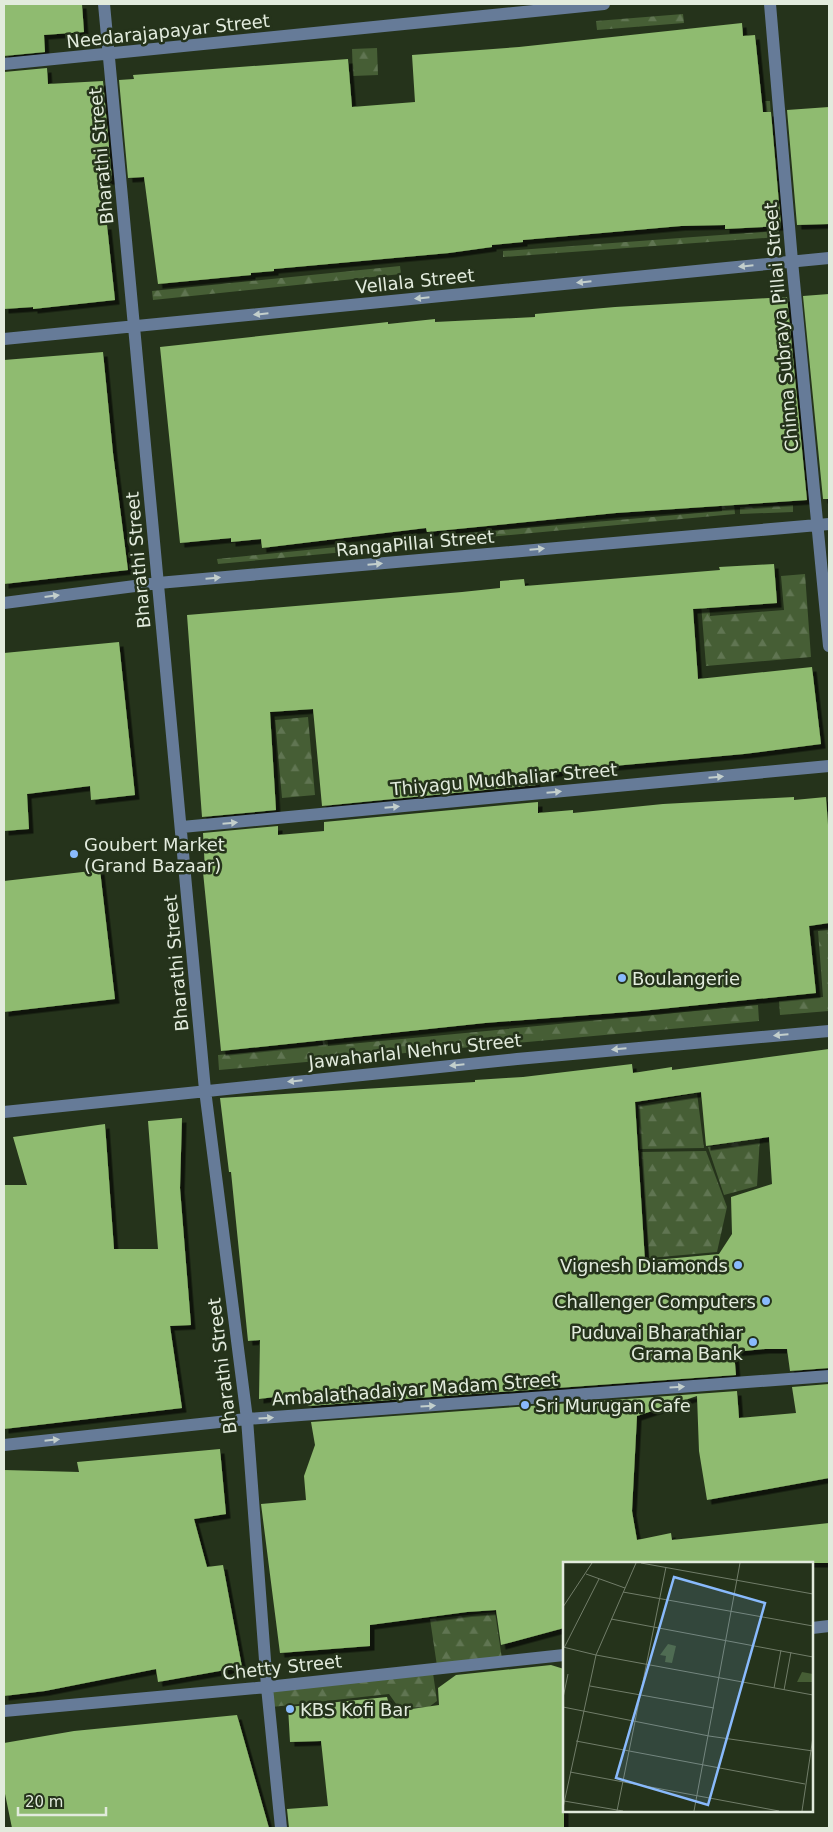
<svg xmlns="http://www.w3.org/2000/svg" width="833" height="1832" viewBox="0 0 833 1832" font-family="'DejaVu Sans',sans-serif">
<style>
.forest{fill:url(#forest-firs)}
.building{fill:#8fbb6f;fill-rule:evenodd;filter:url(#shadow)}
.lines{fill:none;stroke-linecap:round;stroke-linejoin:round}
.minor{stroke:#667b98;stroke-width:12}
.oneway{fill:#c3cfcc}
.poi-dot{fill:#89bafc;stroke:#25331b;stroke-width:2}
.labels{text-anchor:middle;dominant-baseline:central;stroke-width:5;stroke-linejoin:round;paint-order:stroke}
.street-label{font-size:18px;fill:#e2ebdd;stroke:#25331b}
.poi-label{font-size:18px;fill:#e2ebdd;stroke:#25331b;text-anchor:start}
.inset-road{fill:none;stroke:#717d69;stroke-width:1}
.view{fill:#89bafc;fill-opacity:0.15;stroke:#89bafc;stroke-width:2.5}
.inset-edge{fill:none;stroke:#e2ebdd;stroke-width:2.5}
</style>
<defs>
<pattern id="forest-firs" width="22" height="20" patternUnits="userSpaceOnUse" patternTransform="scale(1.25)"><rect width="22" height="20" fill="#465e35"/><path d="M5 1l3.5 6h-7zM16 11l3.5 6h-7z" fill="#607552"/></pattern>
<filter id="shadow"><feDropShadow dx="4.5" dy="4.5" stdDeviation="0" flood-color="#0009"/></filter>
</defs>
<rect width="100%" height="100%" fill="#25331b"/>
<path class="forest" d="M 683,14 L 684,23 L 597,30 L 596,21 Z
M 377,48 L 378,75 L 353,76 L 352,49 Z
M 765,101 L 770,101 L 779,237 L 503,257 L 503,251 L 774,231 Z
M 400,266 L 401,274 L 153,300 L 152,291 Z
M 725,407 L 735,514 L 445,541 L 445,535 L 722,511 L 714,408 Z
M 793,505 L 793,512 L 740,514 L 740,507 Z
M 397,541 L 398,547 L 218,564 L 217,559 Z
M 805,574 L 811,657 L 706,666 L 699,579 L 707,579 L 710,616 L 784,610 L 781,576 Z
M 308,717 L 315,795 L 282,798 L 275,720 Z
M 829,930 L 829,1011 L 780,1015 L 779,1001 L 823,997 L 818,931 Z
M 313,946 L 318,946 L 328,1046 L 758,1005 L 759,1021 L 219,1070 L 218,1055 L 323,1045 Z
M 697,1093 L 704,1148 L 640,1149 L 638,1105 Z
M 760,1137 L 757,1186 L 724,1195 L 708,1147 Z
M 706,1151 L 727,1207 L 717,1252 L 649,1258 L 641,1152 Z
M 495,1612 L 502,1659 L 437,1666 L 430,1619 Z
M 433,1673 L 437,1701 L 429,1707 L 399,1708 L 389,1694 L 272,1707 L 269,1689 Z"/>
<path class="building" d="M 4,4 L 82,4 L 84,32 L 44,35 L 45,52 L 4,56 Z
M 742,23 L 743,36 L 755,35 L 763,112 L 771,112 L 781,226 L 725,229 L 725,225 L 681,226 L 523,240 L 523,242 L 492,245 L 492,247 L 449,253 L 274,269 L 274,271 L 251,273 L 251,275 L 158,284 L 144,177 L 128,178 L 119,80 L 134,79 L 133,75 L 348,59 L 352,107 L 415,102 L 412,55 L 519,47 Z
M 47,68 L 48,84 L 103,81 L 112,180 L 100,181 L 103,225 L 107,225 L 115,300 L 33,309 L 33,307 L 4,309 L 4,72 Z
M 829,107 L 829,224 L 797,225 L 787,110 Z
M 829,294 L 829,499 L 823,499 L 803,296 Z
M 787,297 L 807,500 L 616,513 L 427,532 L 426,528 L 262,548 L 261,539 L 231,542 L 231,538 L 180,543 L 160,347 L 388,322 L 388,324 L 435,319 L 435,322 L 535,317 L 535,314 L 615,307 Z
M 103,352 L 113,453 L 128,570 L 4,584 L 4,360 Z
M 774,564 L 777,603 L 693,609 L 698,679 L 812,667 L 821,744 L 744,754 L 570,770 L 535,776 L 536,785 L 322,806 L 313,709 L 270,712 L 276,810 L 202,817 L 187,615 L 462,592 L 500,588 L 500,581 L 524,579 L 525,586 L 720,570 L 719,567 Z
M 119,642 L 135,795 L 91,800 L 90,786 L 27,794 L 29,829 L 4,831 L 4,653 Z
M 794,797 L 794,800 L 826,797 L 829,839 L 829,923 L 809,926 L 816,993 L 641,1011 L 485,1023 L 221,1051 L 203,872 L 205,871 L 203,833 L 278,826 L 278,835 L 324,831 L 324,822 L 538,802 L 538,813 L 573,810 L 573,813 L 663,804 Z
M 100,870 L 115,999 L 4,1012 L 4,881 Z
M 829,1049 L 829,1368 L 790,1371 L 787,1349 L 765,1349 L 734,1352 L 736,1375 L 308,1406 L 305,1393 L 259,1399 L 260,1340 L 248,1341 L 231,1172 L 229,1172 L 220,1098 L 475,1082 L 475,1080 L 523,1077 L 632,1064 L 633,1073 L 672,1067 L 672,1070 ZM 701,1092 L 706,1146 L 769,1137 L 772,1184 L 731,1197 L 732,1234 L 719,1254 L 645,1261 L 635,1102 Z
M 182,1118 L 180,1188 L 191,1325 L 170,1326 L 182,1408 L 4,1429 L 4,1185 L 27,1185 L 13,1137 L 105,1124 L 114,1249 L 158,1249 L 148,1121 Z
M 829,1384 L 829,1478 L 707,1500 L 699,1451 L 697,1396 L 637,1416 L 632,1511 L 637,1540 L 671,1533 L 672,1540 L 829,1523 L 829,1563 L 564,1563 L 564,1628 L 501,1645 L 496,1610 L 467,1612 L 370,1625 L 370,1646 L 280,1653 L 261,1504 L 306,1500 L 304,1476 L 315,1445 L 311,1422 L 737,1391 L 739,1418 L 796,1413 L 792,1387 Z
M 220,1449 L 226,1514 L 194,1519 L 207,1567 L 223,1565 L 242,1667 L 158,1682 L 156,1669 L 45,1691 L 4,1696 L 4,1470 L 79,1472 L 77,1462 Z
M 551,1665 L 564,1669 L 564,1828 L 289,1828 L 287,1809 L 328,1806 L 321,1741 L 290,1742 L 288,1707 L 387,1697 L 391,1712 L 439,1705 L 438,1688 L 456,1675 Z
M 237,1715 L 269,1828 L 12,1828 L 4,1789 L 4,1743 L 74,1731 Z"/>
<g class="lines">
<path class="minor" d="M 104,4 L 205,1090 L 247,1419 L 267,1687 L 281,1828
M 770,4 L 792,261 L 829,646
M 4,64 L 604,4
M 4,339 L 829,258
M 4,603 L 158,583 L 829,524
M 182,827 L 829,766
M 4,1112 L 517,1059 L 829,1031
M 4,1445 L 247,1419 L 829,1376
M 812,1628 L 829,1626
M 4,1711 L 267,1687 L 564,1655"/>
</g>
<defs><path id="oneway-solid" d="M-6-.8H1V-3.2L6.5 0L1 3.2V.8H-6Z" transform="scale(1.25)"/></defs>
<g class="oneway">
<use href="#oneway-solid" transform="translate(746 266) rotate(174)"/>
<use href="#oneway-solid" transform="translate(584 282) rotate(174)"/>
<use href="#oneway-solid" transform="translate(422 298) rotate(174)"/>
<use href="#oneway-solid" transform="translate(261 314) rotate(174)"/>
<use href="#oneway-solid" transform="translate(537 549) rotate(-5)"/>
<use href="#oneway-solid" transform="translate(375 564) rotate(-5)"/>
<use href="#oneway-solid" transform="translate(213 578) rotate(-5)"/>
<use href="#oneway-solid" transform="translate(52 596) rotate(-7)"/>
<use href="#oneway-solid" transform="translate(716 777) rotate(-5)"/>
<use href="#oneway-solid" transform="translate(554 792) rotate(-5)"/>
<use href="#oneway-solid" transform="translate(392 807) rotate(-5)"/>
<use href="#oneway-solid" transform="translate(230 823) rotate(-5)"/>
<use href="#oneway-solid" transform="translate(781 1035) rotate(175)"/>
<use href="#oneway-solid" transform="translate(619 1049) rotate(175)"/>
<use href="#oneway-solid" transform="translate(457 1065) rotate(174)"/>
<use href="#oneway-solid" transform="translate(295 1081) rotate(174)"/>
<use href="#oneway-solid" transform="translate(677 1387) rotate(-4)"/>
<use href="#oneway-solid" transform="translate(428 1406) rotate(-4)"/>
<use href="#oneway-solid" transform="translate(266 1418) rotate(-4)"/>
<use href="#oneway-solid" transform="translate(52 1440) rotate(-6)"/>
</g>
<g class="poi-dot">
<circle cx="74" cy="854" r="5"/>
<circle cx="622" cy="978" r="5"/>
<circle cx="738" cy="1265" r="5"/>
<circle cx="766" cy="1301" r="5"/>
<circle cx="753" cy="1342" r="5"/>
<circle cx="525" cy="1405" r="5"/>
<circle cx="290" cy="1709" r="5"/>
</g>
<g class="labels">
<g class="street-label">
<text transform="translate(168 31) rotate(-6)">Needarajapayar Street</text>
<text transform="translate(101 156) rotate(-95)">Bharathi Street</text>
<text transform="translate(415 281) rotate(-6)">Vellala Street</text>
<text transform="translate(781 327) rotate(-95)">Chinna Subraya Pillai Street</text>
<text transform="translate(415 543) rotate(-5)">RangaPillai Street</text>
<text transform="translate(138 560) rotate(-95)">Bharathi Street</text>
<text transform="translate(504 779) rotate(-5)">Thiyagu Mudhaliar Street</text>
<text transform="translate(176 963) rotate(-95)">Bharathi Street</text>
<text transform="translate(415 1051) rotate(-6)">Jawaharlal Nehru Street</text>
<text transform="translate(222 1366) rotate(-97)">Bharathi Street</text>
<text transform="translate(415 1389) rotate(-4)">Ambalathadaiyar Madam Street</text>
<text transform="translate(282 1667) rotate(-6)">Chetty Street</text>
</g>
<g class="poi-label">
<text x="84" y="844">Goubert Market<tspan x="84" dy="21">(Grand Bazaar)</tspan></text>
<text x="632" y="978">Boulangerie</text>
<text x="728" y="1265" text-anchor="end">Vignesh Diamonds</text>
<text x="756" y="1301" text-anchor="end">Challenger Computers</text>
<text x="743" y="1332" text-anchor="end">Puduvai Bharathiar<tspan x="743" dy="21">Grama Bank</tspan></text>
<text x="535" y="1405">Sri Murugan Cafe</text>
<text x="300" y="1709">KBS Kofi Bar</text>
</g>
</g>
<g transform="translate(563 1562)">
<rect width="250" height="250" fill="#25331b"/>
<path d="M 105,82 L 113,84 L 109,101 L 102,100 L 103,94 L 97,93 ZM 239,110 L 250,112 L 250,120 L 234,120 Z" fill="#465e35"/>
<path class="inset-road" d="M 78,1 L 250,32M 23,12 L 62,26M 60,30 L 250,64M 0,45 L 29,1M 48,57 L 250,95M 0,85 L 33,93M 1,86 L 36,17M 33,93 L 250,133M 27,124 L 151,146M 211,126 L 218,88M 221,128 L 228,90M 0,136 L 5,112M 0,145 L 146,174 L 250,189M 13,179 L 242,222M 7,210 L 216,249M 1,239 L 60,249M 0,246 L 33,93 L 73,1M 54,249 L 103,5M 131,249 L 177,1M 239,249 L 250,175"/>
<path class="view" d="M 111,15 L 202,41 L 145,243 L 53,216 Z"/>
<rect width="250" height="250" class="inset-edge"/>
</g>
<rect width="833" height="1832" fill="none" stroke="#e2ebdd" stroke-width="10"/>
<path d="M18 1807v8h88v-8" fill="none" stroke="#e2ebdd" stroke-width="2.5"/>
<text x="25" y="1807" font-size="15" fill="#e2ebdd" stroke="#25331b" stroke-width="4" paint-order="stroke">20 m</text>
</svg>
